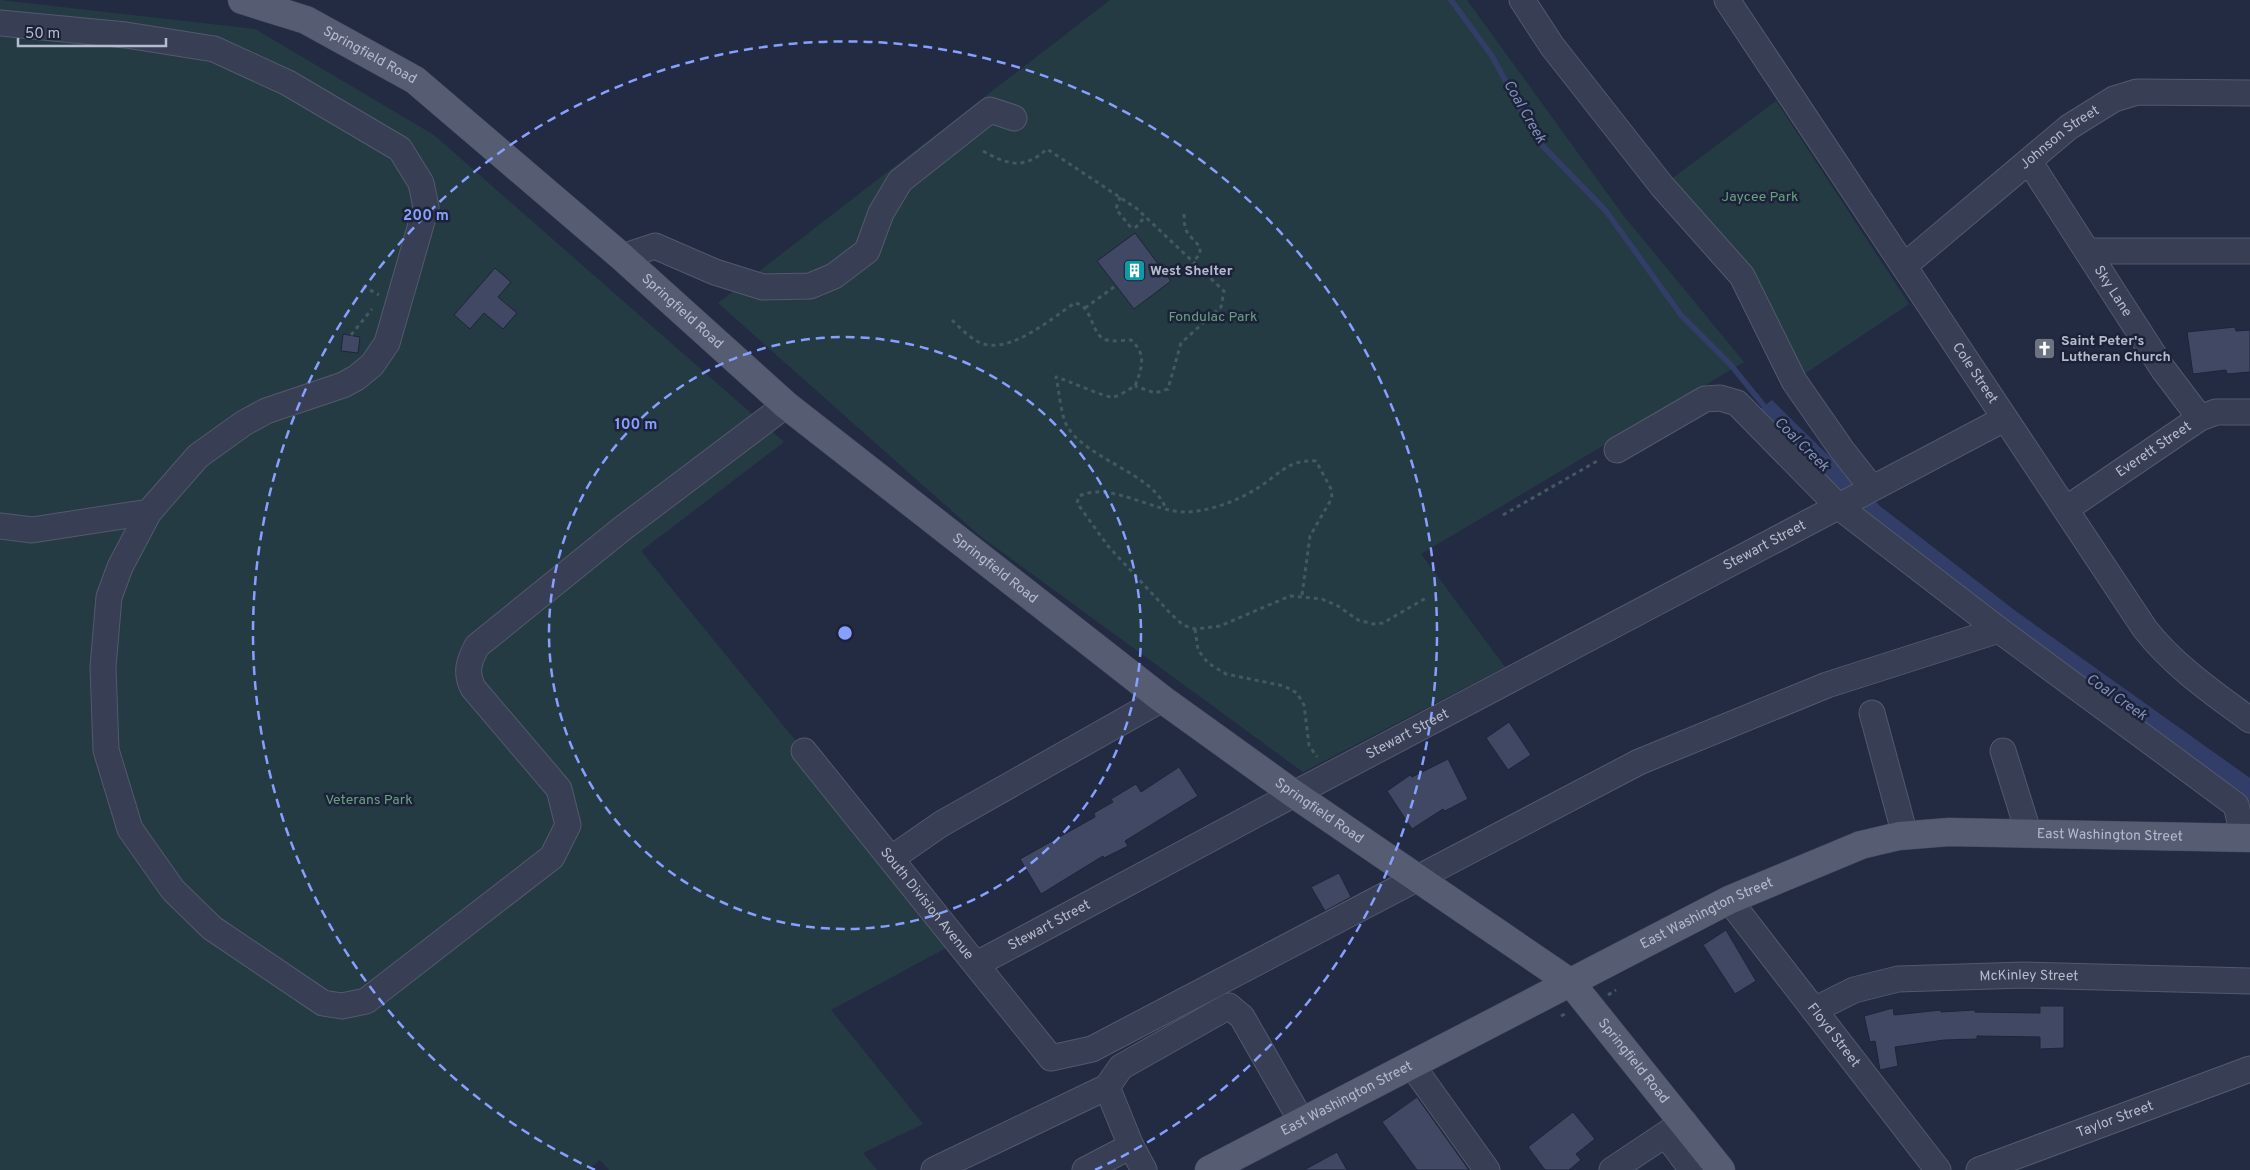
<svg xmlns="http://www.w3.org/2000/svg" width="2250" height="1170" viewBox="0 0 2250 1170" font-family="Overpass,sans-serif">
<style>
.green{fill:#253b44}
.water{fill:#323e68}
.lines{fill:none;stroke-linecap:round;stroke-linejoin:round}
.stream{stroke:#323e68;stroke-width:5.5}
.building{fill:#404864;stroke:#1e253a}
.minor-casing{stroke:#53596d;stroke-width:27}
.major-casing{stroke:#41475c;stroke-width:29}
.path{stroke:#435861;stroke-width:3;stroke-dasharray:4 4;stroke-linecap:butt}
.minor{stroke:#383e53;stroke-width:25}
.major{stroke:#565d73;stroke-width:28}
.ring{fill:none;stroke:#87a0ff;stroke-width:2.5;stroke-dasharray:9 6}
.labels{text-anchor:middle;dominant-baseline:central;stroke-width:5;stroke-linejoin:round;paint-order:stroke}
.street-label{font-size:14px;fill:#b5bacd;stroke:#1c2338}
.park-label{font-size:14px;fill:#69a080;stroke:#1c2338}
.poi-label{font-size:14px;font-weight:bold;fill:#b5bacd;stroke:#1c2338;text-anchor:start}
.water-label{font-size:15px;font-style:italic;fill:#808fbb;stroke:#1c2338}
.centre{fill:#87a0ff;stroke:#1c2338;stroke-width:2.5}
.ring-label{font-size:15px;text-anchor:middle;font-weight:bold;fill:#87a0ff;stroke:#1c2338;stroke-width:5;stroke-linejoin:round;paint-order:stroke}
</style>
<rect width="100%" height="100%" fill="#232b43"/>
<path class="green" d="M 0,0 L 255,29 L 434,135 L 784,442 L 641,551 L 959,941 L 831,1010 L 923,1124 L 863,1153 L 877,1170 L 609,1170 L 600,1160 L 587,1170 L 0,1170 Z
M 1110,0 L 1467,0 L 1623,215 L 1744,362 L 1421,554 L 1505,667 L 1303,772 L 980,536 L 718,303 Z
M 1776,101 L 1909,304 L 1794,381 L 1742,276 L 1662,186 Z"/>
<path class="water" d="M 1772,400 L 1880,506 L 2017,612 L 2250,778 L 2250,802 L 2068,675 L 1863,516 L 1758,411 Z"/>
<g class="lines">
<path class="stream" d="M 1451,0 L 1492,56 L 1538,141 L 1606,211 L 1681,315 L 1730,364 L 1769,412"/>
</g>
<path class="building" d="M 1135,233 L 1171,281 L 1134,309 L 1097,261 Z
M 495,268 L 511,282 L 498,297 L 517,313 L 503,329 L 484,313 L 470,329 L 454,315 Z
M 2235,327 L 2236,331 L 2250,330 L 2250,372 L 2227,374 L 2226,370 L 2193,374 L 2187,332 Z
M 343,334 L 360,337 L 358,353 L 341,351 Z
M 1509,722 L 1531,755 L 1508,770 L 1486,738 Z
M 1448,759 L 1468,799 L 1445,811 L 1443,809 L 1412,829 L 1387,791 L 1410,775 L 1412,777 Z
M 1179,767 L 1198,796 L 1125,841 L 1128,846 L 1104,858 L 1103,856 L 1041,894 L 1020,859 L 1095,817 L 1094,813 L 1113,802 L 1111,799 L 1136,784 L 1141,792 Z
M 1339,873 L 1351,897 L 1325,911 L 1311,887 Z
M 1726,930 L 1756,981 L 1735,994 L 1703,945 Z
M 2040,1006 L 2064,1006 L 2064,1048 L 2040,1049 L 2040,1037 L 1977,1036 L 1977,1039 L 1944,1040 L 1895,1047 L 1898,1066 L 1880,1070 L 1875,1041 L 1870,1042 L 1864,1016 L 1893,1008 L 1894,1015 L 1941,1010 L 1941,1012 L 1975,1010 L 1975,1012 L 2040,1013 Z
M 1417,1097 L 1469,1170 L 1417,1170 L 1382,1122 Z
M 1573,1112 L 1595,1139 L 1576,1154 L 1581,1160 L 1569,1170 L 1545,1170 L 1528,1147 Z
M 1337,1152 L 1347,1170 L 1304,1170 Z"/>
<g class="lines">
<defs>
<g id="minor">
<path d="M 1522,0 L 1552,46 L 1662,186 L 1742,276 L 1794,381 L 1842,450 L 1872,488"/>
<path id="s1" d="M 1727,0 L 2145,629 C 2174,666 2212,692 2250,720"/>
<path d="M 0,23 L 126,35 L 214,49 L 288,83 L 400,149 L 421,183 L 426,207 L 387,343 L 372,365 L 356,378 L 343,385 L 266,411 L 244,423 L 198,456 L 149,512 L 120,567 L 109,597 L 103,667 L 106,750 L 130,829 L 173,890 L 212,928 L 323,1003 L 342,1006 L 366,1001 L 552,857 L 568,825 L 559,789 L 473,688 C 465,672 469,661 477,646 L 623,528 L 786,405"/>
<path id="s2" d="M 2029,161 L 2163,369 L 2200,418"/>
<path d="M 2087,251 L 2250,251"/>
<path d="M 622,257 L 655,246 L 715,272 L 763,287 L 810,286 L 834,276 L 867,251 L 881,213 L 900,181 L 990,110 L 1014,118"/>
<path id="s3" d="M 1904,266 L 2069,127 L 2114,99 L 2137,92 L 2250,93"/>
<path d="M 1617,450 L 1705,399 L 1720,398 L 1737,403 L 1838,506 L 1999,630 L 2236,805 L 2244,838"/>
<path id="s4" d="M 2066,509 L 2200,418 L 2216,412 L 2250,412"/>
<path d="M 0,526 L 32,530 L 149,512"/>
<path d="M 1872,713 L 1905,835"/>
<path id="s5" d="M 804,751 L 1051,1058 L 1092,1049 L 1639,762 L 1827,685 L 1999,630"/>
<path d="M 2003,751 L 2029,834"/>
<path d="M 892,858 L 941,824 L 1162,699"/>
<path id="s6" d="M 1729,900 L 1938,1170"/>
<path id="s7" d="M 977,964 L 1294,794 L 2004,419"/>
<path id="s8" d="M 1814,1010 L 1854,990 L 1898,979 L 2024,975 L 2250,981"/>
<path d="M 1411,1064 L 1487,1170"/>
<path d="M 1667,1136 L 1692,1170"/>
<path d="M 1131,1146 L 1144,1170"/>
<path d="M 934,1170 L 1107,1087 L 1121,1067 L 1229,1006 L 1242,1017 L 1302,1122"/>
<path d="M 1085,1170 L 1131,1146 L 1107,1087"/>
<path d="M 1612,1170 L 1684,1122"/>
<path id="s9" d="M 1979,1170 L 2250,1069"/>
</g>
<g id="major">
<path id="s10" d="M 242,0 L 306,20 L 415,80 L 622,257 L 786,405 L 1162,699 L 1294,794 L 1571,983 L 1721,1170"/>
<path id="s11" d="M 1209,1170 L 1729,900 L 1861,845 L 1899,836 L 1949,832 L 2250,838"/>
</g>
</defs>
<use href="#minor" class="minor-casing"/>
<use href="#major" class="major-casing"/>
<path class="path" d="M 983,151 C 1008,165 1024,170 1047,149 L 1136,208 L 1224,291 L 1221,307 L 1181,343 L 1168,389 L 1155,393 L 1135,386
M 1120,197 L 1116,209 L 1132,229
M 1184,214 C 1184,234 1188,233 1200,247 L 1200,254 L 1193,262
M 1135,228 L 1145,217
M 363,286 L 379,295
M 1085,308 L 1114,287
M 952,320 C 959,327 967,335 975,340 C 1005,360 1051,318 1075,303 C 1094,306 1090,336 1107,340 C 1114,342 1124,340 1131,340 C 1147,354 1142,368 1135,386 C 1129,389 1120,396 1113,397 C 1106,398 1067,380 1056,377 C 1059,390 1061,416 1067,426 C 1086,459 1152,473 1165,507
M 351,335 L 372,309
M 1503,515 L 1599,460
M 1302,595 L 1310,536 L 1332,498 L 1331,489 L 1316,461 C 1288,459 1279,475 1256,489 C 1237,501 1210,511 1187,512 C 1154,513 1111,481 1079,496 L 1077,503 L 1108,546 L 1171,614 L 1183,625 L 1195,629 L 1220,626 L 1290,596 L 1322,599 L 1338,606 L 1358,620 L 1373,624 L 1383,623 L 1426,598
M 1195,629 L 1198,650 L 1208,663 L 1226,674 L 1284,686 L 1297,693 L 1304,705 L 1309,745 L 1317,757
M 1608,995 L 1616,990
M 1561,1016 L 1567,1013"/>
<use href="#minor" class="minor"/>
<use href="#major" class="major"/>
</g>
<g class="ring">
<circle cx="845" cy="633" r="296"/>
<path d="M595 1170A592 592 0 1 1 1095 1170"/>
</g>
<defs>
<symbol id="building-square" viewBox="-11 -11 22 22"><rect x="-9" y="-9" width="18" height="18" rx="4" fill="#0f9aa8" stroke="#1c2338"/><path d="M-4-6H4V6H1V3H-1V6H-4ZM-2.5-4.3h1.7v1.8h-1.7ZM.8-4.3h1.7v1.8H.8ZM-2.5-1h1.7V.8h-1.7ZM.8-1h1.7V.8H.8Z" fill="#fff"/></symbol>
<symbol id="church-square" viewBox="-11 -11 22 22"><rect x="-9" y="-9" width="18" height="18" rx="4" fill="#6b7280" stroke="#1c2338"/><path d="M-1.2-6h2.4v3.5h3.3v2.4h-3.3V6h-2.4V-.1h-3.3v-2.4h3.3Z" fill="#fff"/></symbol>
</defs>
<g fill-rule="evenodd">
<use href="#building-square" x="1122" y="258" width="25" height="25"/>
<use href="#church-square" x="2032" y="336" width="25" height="25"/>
</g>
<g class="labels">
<g class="street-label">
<text stroke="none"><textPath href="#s10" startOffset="140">Springfield Road</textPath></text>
<text stroke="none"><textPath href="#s3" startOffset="202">Johnson Street</textPath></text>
<text stroke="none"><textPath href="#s2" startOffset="155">Sky Lane</textPath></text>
<text stroke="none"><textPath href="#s10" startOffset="545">Springfield Road</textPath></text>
<text stroke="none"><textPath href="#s1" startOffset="448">Cole Street</textPath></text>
<text stroke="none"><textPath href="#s4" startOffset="106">Everett Street</textPath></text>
<text stroke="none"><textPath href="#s7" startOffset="892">Stewart Street</textPath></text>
<text stroke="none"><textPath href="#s10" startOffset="950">Springfield Road</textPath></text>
<text stroke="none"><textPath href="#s7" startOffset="488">Stewart Street</textPath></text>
<text stroke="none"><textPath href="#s10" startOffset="1355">Springfield Road</textPath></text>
<text stroke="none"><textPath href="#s11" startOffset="979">East Washington Street</textPath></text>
<text stroke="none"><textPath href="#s5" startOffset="196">South Division Avenue</textPath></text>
<text stroke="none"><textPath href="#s11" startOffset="560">East Washington Street</textPath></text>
<text stroke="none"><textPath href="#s7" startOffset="82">Stewart Street</textPath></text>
<text stroke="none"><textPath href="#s8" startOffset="221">McKinley Street</textPath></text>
<text stroke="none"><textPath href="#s6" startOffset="171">Floyd Street</textPath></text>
<text stroke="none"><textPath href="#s10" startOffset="1760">Springfield Road</textPath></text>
<text stroke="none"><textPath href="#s11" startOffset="155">East Washington Street</textPath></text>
<text stroke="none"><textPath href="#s9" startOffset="145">Taylor Street</textPath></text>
</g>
<g class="park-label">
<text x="1760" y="197">Jaycee Park</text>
<text x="1213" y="317">Fondulac Park</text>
<text x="369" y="800">Veterans Park</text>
</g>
<g class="poi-label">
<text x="1150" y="271">West Shelter</text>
<text x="2061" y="341">Saint Peter's<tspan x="2061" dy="16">Lutheran Church</tspan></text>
</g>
<g class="water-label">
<text transform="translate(1524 112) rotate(60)">Coal Creek</text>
<text transform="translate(1801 445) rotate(45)">Coal Creek</text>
<text transform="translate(2116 698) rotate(35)">Coal Creek</text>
</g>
</g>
<circle cx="845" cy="633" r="8" class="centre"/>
<g class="ring-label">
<text x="426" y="220">200 m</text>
<text x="636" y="429">100 m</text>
</g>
<path d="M18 38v8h148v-8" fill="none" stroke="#b5bacd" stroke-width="2.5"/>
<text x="25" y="38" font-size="15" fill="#b5bacd" stroke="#1c2338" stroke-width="4" paint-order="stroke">50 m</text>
</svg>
